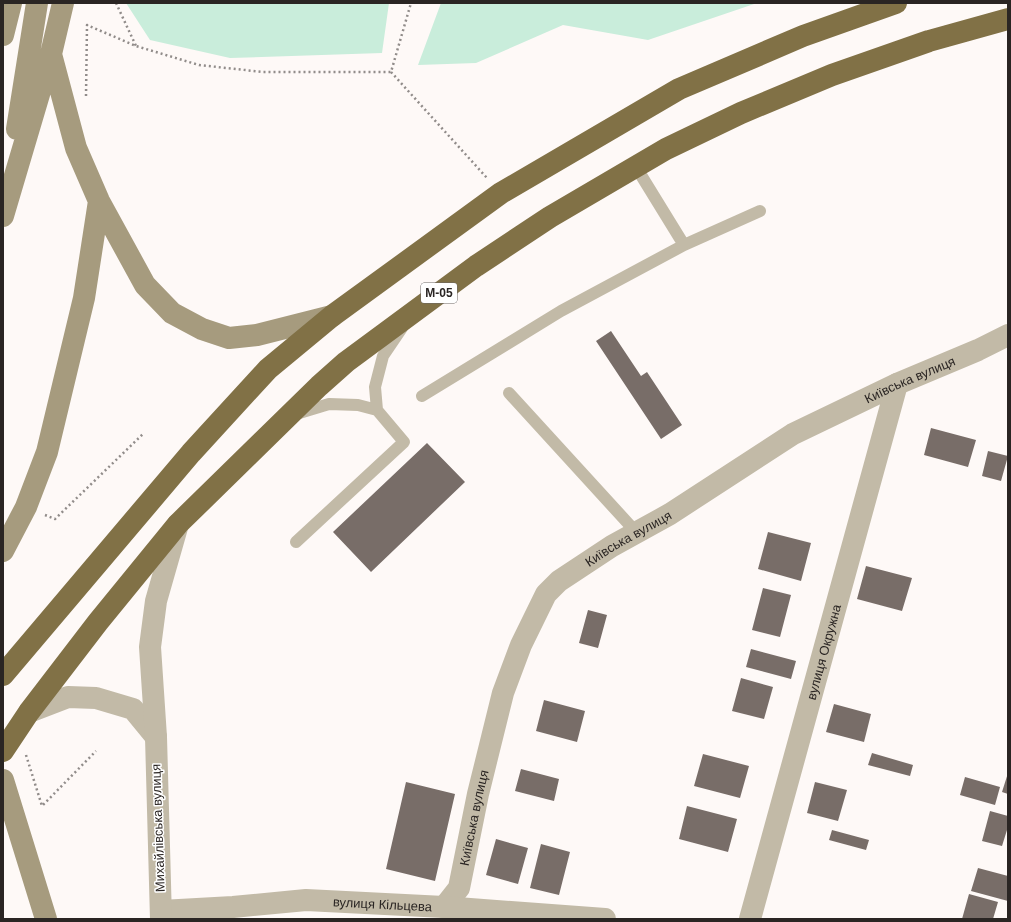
<svg xmlns="http://www.w3.org/2000/svg" width="1011" height="922" viewBox="0 0 1011 922" font-family="Arial,sans-serif">
<style>
.green{fill:#c9eddb}
.building{fill:#786d68}
.lines{fill:none;stroke-linecap:round;stroke-linejoin:round}
.path{stroke:#918c8a;stroke-width:2.5;stroke-dasharray:2 3;stroke-linecap:butt}
.lane{stroke:#c2baa7;stroke-width:12}
.street{stroke:#c2baa7;stroke-width:22}
.secondary{stroke:#a69b7e;stroke-width:22}
.highway{stroke:#817146;stroke-width:22}
.labels{text-anchor:middle;dominant-baseline:central;stroke-width:3;stroke-linejoin:round;paint-order:stroke}
.shield{fill:#fff;stroke:#6a6665;stroke-width:1}
.shield-label{font-size:12px;font-weight:bold;fill:#2a2523}
.street-label{font-size:13px;fill:#2a2523;stroke:#fff}
</style>
<rect width="100%" height="100%" fill="#fef9f7"/>
<path class="green" d="M 126,3 L 389,3 L 382,53 L 230,58 L 150,40 Z
M 441,3 L 757,3 L 648,40 L 563,25 L 476,63 L 418,65 Z"/>
<path class="building" d="M 611,331 L 641,376 L 647,372 L 682,425 L 661,439 L 596,341 Z
M 931,428 L 976,440 L 968,467 L 924,455 Z
M 427,443 L 465,482 L 371,572 L 333,532 Z
M 988,451 L 1008,456 L 1001,481 L 982,476 Z
M 768,532 L 811,543 L 801,581 L 758,569 Z
M 866,566 L 912,578 L 902,611 L 857,599 Z
M 763,588 L 791,595 L 780,637 L 752,630 Z
M 588,610 L 607,615 L 598,648 L 579,643 Z
M 751,649 L 796,661 L 791,679 L 746,667 Z
M 741,678 L 773,687 L 764,719 L 732,711 Z
M 544,700 L 585,711 L 577,742 L 536,731 Z
M 834,704 L 871,714 L 864,742 L 826,732 Z
M 872,753 L 913,765 L 910,776 L 868,765 Z
M 703,754 L 749,766 L 740,798 L 694,786 Z
M 521,769 L 559,779 L 554,801 L 515,791 Z
M 1008,773 L 1008,794 L 1002,792 Z
M 965,777 L 1000,787 L 995,805 L 960,795 Z
M 406,782 L 455,794 L 435,881 L 386,869 Z
M 815,782 L 847,790 L 838,821 L 807,813 Z
M 687,806 L 737,819 L 728,852 L 679,839 Z
M 990,811 L 1008,816 L 1008,830 L 1007,830 L 1002,846 L 982,841 Z
M 832,830 L 869,840 L 866,850 L 829,840 Z
M 496,839 L 528,848 L 518,884 L 486,875 Z
M 541,844 L 570,852 L 559,895 L 530,888 Z
M 978,868 L 1008,876 L 1008,901 L 971,891 Z
M 969,894 L 998,902 L 993,919 L 962,919 Z"/>
<g class="lines">
<path class="path" d="M 116,3 L 136,46
M 391,72 L 487,178
M 86,96 L 87,25 L 136,46 L 199,65 L 263,72 L 391,72 L 411,3
M 45,515 L 55,519 L 144,433
M 26,755 L 42,806 L 96,751"/>
<path class="lane" d="M 636,167 L 684,245
M 509,393 L 636,532
M 422,396 L 561,311 L 684,245 L 760,211
M 296,414 L 329,404 L 358,405 L 377,410
M 296,542 L 404,442 L 377,410 L 375,387 L 383,356 L 402,328"/>
<g class="street">
<path d="M 29,712 L 68,697 L 96,698 L 133,709 L 156,737"/>
<path id="s1" d="M 444,907 L 459,888 L 478,794 L 503,693 L 521,645 L 546,594 L 559,581 L 612,546 L 670,514 L 793,434 L 897,384 L 978,350 L 1008,335"/>
<path id="s2" d="M 161,911 L 233,907 L 306,900 L 444,907 L 605,919"/>
<path d="M 161,919 L 156,737 L 150,647 L 156,601 L 178,524"/>
<path id="s3" d="M 750,919 L 897,384"/>
</g>
<path class="secondary" d="M 3,35 L 11,3
M 51,54 L 76,148 L 99,201 L 145,285 L 172,313 L 202,329 L 229,338 L 257,335 L 332,316
M 17,129 L 37,3
M 3,216 L 51,54 L 63,3
M 3,551 L 26,507 L 47,452 L 84,298 L 99,201
M 3,780 L 46,919"/>
<path class="highway" d="M 3,675 L 191,453 L 268,369 L 332,316 L 501,193 L 679,89 L 803,36 L 896,3
M 3,751 L 29,712 L 98,622 L 178,524 L 319,386 L 346,362 L 476,266 L 550,217 L 666,149 L 741,113 L 832,75 L 929,41 L 1008,19"/>
</g>
<g class="labels">
<rect class="shield" x="421" y="283" width="36" height="20" rx="3"/>
<g class="shield-label">
<text x="439" y="293">М-05</text>
</g>
<g class="street-label">
<text stroke="none"><textPath href="#s1" startOffset="756">Київська вулиця</textPath></text>
<text stroke="none"><textPath href="#s1" startOffset="432">Київська вулиця</textPath></text>
<text stroke="none"><textPath href="#s3" startOffset="277">вулиця Окружна</textPath></text>
<text stroke="none"><textPath href="#s1" startOffset="96">Київська вулиця</textPath></text>
<text transform="translate(158 828) rotate(-92)">Михайлівська вулиця</text>
<text stroke="none"><textPath href="#s2" startOffset="222">вулиця Кільцева</textPath></text>
</g>
</g>
<rect width="1011" height="922" fill="none" stroke="#2a2523" stroke-width="8"/>
</svg>
